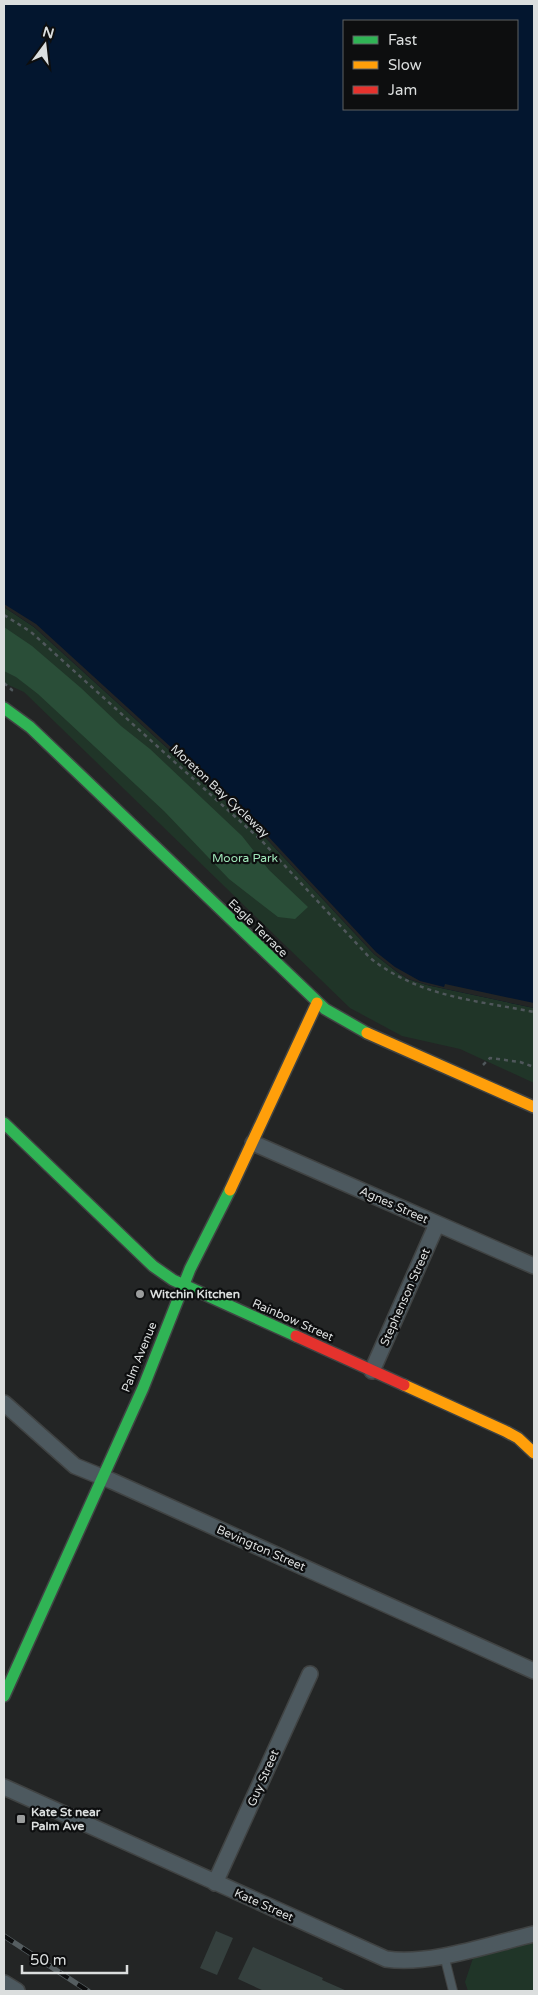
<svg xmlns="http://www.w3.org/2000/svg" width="538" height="1995" viewBox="0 0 538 1995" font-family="'Varela Round',sans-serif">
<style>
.green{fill:#203528}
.forest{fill:#2a4e38}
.water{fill:#03162f;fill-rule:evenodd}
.pier{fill:#232525}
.building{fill:#35403e}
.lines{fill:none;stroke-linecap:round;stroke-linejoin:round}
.lane-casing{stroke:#404343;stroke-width:10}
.street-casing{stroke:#404343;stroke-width:18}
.fast-casing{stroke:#404343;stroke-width:14}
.slow-casing{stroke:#404343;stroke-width:14}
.jam-casing{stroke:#404343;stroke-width:14}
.path{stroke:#4f575b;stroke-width:2.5;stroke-dasharray:4 4;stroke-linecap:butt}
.lane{stroke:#4d595f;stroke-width:8}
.street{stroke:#4d595f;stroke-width:15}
.fast{stroke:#30b455;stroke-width:11}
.slow{stroke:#ff9f0a;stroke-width:11}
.jam{stroke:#e5322d;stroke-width:11}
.rail-casing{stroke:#555d60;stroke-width:5.5}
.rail{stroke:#0d0e0f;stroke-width:4;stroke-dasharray:11;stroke-linecap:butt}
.poi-dot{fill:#9b9d9d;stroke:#0d0e0f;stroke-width:2}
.labels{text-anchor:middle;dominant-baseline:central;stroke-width:4.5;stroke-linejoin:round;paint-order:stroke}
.street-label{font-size:12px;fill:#dbdede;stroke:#0d0e0f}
.park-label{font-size:12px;fill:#a1e7ba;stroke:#0d0e0f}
.poi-label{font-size:12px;font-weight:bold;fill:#dbdede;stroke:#0d0e0f;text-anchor:start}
</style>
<rect width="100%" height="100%" fill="#232525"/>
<path class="green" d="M 4,606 L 38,626 L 534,1006 L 534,1083 L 460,1049 L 402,1036 L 350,1008 L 24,692 L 4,683 Z
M 534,1943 L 534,1991 L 468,1991 L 465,1982 L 474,1955 Z"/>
<path class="forest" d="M 4,627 L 32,646 L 81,688 L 121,726 L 150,749 L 242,836 L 269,870 L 308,907 L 295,919 L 278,917 L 229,879 L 164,811 L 38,694 L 16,677 L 4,671 Z"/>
<path class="water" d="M 4,4 L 534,4 L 534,1008 L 427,985 L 408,979 L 397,972 L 374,954 L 263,835 L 34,627 L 4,607 ZM 344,21 L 517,21 L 517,109 L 344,109 Z"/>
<path class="pier" d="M 4,604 L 36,624 L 265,833 L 376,952 L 395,967 L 420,981 L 444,987 L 445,984 L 534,1003 L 534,1008 L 427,985 L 408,979 L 397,972 L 374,954 L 263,835 L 34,627 L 4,607 Z"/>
<path class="building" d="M 216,1931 L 233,1938 L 217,1975 L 200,1968 Z
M 253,1947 L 323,1978 L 322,1980 L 347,1991 L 264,1991 L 238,1979 Z"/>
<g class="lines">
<defs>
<path id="lane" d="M 444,1955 L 453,1991"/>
<path id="street" d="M 253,1143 L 534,1266
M 372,1371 L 437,1224
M 4,1403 L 75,1466 L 112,1481 L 534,1671
M 4,1787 L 386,1959 C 429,1966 491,1944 534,1934
M 215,1883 L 310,1674
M 4,1983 L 17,1991"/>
<path id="fast" d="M 4,708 L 30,727 L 325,1009 L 367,1033
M 4,1123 L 153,1266 L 173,1280 L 296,1336
M 4,1696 L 143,1388 L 190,1269 L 230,1190"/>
<path id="slow" d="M 367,1033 L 534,1107
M 230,1190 L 317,1003
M 404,1385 L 505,1431 L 518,1438 L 534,1453"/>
<path id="jam" d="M 296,1336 L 404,1385"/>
</defs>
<use href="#lane" class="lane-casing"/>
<use href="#street" class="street-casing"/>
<use href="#fast" class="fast-casing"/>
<use href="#slow" class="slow-casing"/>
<use href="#jam" class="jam-casing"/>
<path class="path" d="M 4,615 L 31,632 L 262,841 L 370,958 C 420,997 474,1000 534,1012
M 4,683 L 12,690 L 10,693
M 483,1065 L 490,1058 L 520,1062 L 534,1067"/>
<use href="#lane" class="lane"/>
<use href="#street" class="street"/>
<use href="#fast" class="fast"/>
<use href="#slow" class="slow"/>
<use href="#jam" class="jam"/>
<defs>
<path id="rail" d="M 4,1936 L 88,1991"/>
</defs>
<use href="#rail" class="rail-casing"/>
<use href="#rail" class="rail"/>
</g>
<g class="poi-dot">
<circle cx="140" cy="1294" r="5"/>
<rect x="16" y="1814" width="10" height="10" rx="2.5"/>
</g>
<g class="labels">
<g class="street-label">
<text transform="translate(220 791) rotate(43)">Moreton Bay Cycleway</text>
<text transform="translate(258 928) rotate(44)">Eagle Terrace</text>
<text transform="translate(394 1205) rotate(24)">Agnes Street</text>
<text transform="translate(405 1297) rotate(-66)">Stephenson Street</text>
<text transform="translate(293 1320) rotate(24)">Rainbow Street</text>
<text transform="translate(139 1357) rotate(-68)">Palm Avenue</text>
<text transform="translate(261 1548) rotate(24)">Bevington Street</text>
<text transform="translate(263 1778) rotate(-66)">Guy Street</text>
<text transform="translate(264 1905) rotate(24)">Kate Street</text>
</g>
<g class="park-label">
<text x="245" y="858">Moora Park</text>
</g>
<g class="poi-label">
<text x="150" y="1294">Witchin Kitchen</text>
<text x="31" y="1812">Kate St near<tspan x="31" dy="14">Palm Ave</tspan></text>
</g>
</g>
<rect width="538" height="1995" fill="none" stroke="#dbdede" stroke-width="10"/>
<rect x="343" y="20" width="175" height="90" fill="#0d0e0f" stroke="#5f6162"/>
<rect x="353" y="36" width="25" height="8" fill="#30b455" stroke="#5f6162"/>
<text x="388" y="45" font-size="15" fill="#dbdede">Fast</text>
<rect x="353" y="61" width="25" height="8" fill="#ff9f0a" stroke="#5f6162"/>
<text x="388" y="70" font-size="15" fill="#dbdede">Slow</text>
<rect x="353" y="86" width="25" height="8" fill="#e5322d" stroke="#5f6162"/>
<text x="388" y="95" font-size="15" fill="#dbdede">Jam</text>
<g transform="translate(45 45) rotate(15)" stroke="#0d0e0f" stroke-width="4" paint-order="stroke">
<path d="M0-4L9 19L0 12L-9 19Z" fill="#dbdede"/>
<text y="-8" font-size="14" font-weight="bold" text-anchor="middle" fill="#dbdede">N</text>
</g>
<path d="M22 1965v8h105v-8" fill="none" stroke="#dbdede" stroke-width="2.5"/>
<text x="30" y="1965" font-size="15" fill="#dbdede" stroke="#0d0e0f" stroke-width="4" paint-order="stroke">50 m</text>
</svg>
